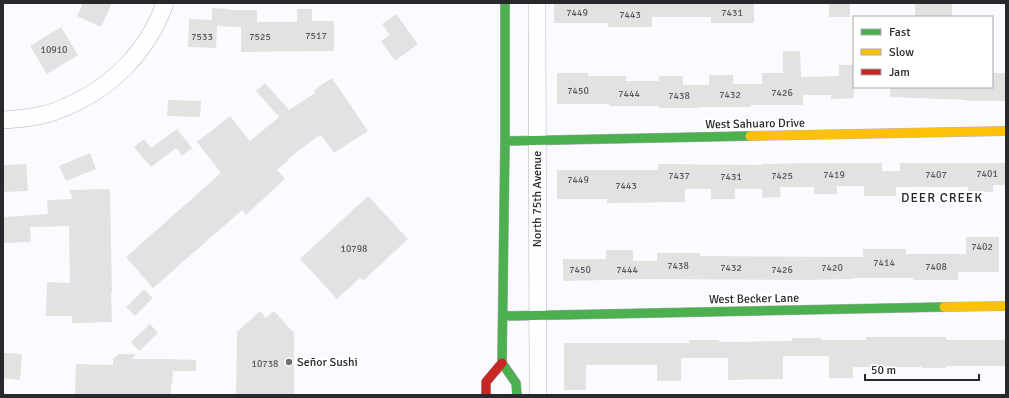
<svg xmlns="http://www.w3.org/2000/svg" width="1009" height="398" viewBox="0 0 1009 398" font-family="Signika,sans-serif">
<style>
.building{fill:#e4e2e1}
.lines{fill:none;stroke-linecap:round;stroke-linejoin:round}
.street-casing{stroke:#b6b4b9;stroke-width:18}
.fast-casing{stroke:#b6b4b9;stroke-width:10}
.slow-casing{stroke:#b6b4b9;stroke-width:10}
.jam-casing{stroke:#b6b4b9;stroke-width:10}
.street{stroke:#fefeff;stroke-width:17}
.fast{stroke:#4caf50;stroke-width:9}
.slow{stroke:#ffc107;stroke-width:9}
.jam{stroke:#c62828;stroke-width:9}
.poi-dot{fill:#727276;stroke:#fff;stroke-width:1.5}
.labels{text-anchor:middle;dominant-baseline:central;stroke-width:4;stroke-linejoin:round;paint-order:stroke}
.number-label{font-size:10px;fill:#5a585c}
.street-label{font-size:12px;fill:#29282d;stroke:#fff}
.poi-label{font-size:12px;fill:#29282d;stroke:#fff;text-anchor:start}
.neighbourhood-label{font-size:13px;letter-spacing:1px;fill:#29282d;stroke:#fff}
</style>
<rect width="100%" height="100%" fill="#fbfafe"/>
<path class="building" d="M 83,3 L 112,3 L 101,27 L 77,16 Z
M 554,3 L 754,3 L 754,23 L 711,23 L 711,17 L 652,17 L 652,27 L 608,27 L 608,23 L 554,23 Z
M 829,3 L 850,3 L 850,17 L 829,17 Z
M 915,3 L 952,3 L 952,16 L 915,16 Z
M 212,8 L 228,9 L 228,10 L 257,10 L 257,22 L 297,22 L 297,9 L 312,9 L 312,21 L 334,21 L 334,51 L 241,52 L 241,27 L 217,26 L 216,48 L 188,47 L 189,19 L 212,20 Z
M 396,14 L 418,44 L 395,61 L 381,41 L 390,35 L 382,24 Z
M 61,27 L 78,55 L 47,74 L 30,46 Z
M 783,51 L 800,51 L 801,77 L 839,76 L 839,65 L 854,65 L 854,98 L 831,99 L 831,95 L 803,95 L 803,105 L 751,105 L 751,107 L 700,107 L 700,108 L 659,108 L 659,106 L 609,106 L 609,104 L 557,104 L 557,73 L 588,73 L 588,76 L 626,76 L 626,81 L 659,81 L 659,76 L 683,76 L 683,85 L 709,85 L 709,75 L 733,75 L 733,84 L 762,84 L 762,73 L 783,73 Z
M 992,73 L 1006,73 L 1006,101 L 967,101 L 967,100 L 890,97 L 890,87 L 992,87 Z
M 332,78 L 368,131 L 334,153 L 321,135 L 319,137 L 318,136 L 288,159 L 289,160 L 277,170 L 285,179 L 246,215 L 242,210 L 153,288 L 126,257 L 221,173 L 197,142 L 230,116 L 250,141 L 279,117 L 256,91 L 265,83 L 289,110 L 315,93 L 314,90 Z
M 168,100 L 201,101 L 200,117 L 167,116 Z
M 177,129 L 192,148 L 182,156 L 176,148 L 151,167 L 134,147 L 144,139 L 151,148 Z
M 90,153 L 96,169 L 66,181 L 59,166 Z
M 814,163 L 882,163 L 882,171 L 900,171 L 900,163 L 1005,163 L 1005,185 L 993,185 L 993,192 L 968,192 L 968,187 L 896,187 L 896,196 L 864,196 L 864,186 L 837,186 L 837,194 L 814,194 L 814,187 L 780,187 L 781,197 L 762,198 L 762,189 L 735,189 L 735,199 L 711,199 L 711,189 L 685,189 L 685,202 L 607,203 L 607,199 L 557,199 L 557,170 L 658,170 L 658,164 L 762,165 L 762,164 Z
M 26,164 L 28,191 L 3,192 L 3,165 Z
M 110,189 L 112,294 L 111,292 L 112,322 L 72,323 L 72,316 L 46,316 L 47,282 L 70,283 L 69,226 L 30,227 L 31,242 L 3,243 L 3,217 L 48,214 L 47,200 L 73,199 L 69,190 Z
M 368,196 L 408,239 L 363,281 L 360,278 L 337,299 L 300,259 Z
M 966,237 L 999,237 L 999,272 L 958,272 L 958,280 L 913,280 L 913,278 L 853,278 L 853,279 L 803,280 L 648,279 L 563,281 L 563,259 L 606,259 L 606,250 L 633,250 L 633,261 L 657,261 L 657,253 L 700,253 L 700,256 L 863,257 L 863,249 L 906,249 L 906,254 L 966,254 Z
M 144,289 L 153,298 L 135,316 L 126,307 Z
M 260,311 L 266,318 L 274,311 L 294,333 L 294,395 L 236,395 L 237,332 Z
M 150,324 L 158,333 L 139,351 L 131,342 Z
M 866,337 L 946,337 L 946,340 L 1006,340 L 1006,366 L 946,366 L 946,368 L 922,368 L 922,367 L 853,367 L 853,378 L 829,378 L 829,356 L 783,356 L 783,379 L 728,380 L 728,358 L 681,358 L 681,381 L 657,381 L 657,365 L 586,365 L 586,390 L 564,390 L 564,343 L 689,343 L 689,340 L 719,340 L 719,342 L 792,341 L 792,338 L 821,338 L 821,340 L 866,340 Z
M 3,353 L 22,354 L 20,380 L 3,378 Z
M 119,354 L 136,354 L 132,359 L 168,359 L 196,360 L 196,371 L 173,371 L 172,384 L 171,384 L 171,395 L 75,395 L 76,364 L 113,365 L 113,359 Z"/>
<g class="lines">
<defs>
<path id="street" d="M 537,3 L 538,395
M 3,120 C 17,119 32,118 46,114 C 53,113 59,109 66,107 C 113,87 148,51 165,3"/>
<path id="fast" d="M 505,3 L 505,141 L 502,363 L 516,383 L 517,395
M 505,141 L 750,136
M 503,316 L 944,307"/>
<path id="slow" d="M 750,136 L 1006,131
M 944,307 L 1006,306"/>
<path id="jam" d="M 486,395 L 486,382 L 502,363"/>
</defs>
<use href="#street" class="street-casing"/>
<use href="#fast" class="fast-casing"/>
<use href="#slow" class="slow-casing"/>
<use href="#jam" class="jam-casing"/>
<use href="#street" class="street"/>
<use href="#fast" class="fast"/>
<use href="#slow" class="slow"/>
<use href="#jam" class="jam"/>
</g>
<circle class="poi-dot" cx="289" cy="362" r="4"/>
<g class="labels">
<g class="number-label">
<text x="577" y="13">7449</text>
<text x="732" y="13">7431</text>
<text x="630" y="15">7443</text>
<text x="316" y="36">7517</text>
<text x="202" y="37">7533</text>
<text x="260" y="37">7525</text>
<text x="54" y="50">10910</text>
<text x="578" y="91">7450</text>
<text x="782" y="93">7426</text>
<text x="629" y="94">7444</text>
<text x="730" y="95">7432</text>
<text x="679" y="96">7438</text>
<text x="987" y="174">7401</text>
<text x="834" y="175">7419</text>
<text x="936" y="175">7407</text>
<text x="679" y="176">7437</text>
<text x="782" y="176">7425</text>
<text x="731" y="177">7431</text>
<text x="578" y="180">7449</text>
<text x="626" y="186">7443</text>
<text x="982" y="247">7402</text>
<text x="354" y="249">10798</text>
<text x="884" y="263">7414</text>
<text x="678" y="266">7438</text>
<text x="936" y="267">7408</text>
<text x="731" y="268">7432</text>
<text x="832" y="268">7420</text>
<text x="580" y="270">7450</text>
<text x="627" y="270">7444</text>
<text x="782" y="270">7426</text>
<text x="265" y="364">10738</text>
</g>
<g class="street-label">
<text transform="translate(755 124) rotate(-1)">West Sahuaro Drive</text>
<text transform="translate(537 199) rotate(-90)">North 75th Avenue</text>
<text transform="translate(754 299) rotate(-1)">West Becker Lane</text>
</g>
<g class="poi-label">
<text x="297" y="362">Señor Sushi</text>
</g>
<g class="neighbourhood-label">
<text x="942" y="198">DEER CREEK</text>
</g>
</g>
<rect width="1009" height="398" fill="none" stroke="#29282d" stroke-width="8"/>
<rect x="853" y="16" width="140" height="72" fill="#ffffff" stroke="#a9a9ab"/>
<rect x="861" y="29" width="20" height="6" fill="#4caf50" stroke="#a9a9ab"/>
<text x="889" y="36" font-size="12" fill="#29282d">Fast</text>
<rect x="861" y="49" width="20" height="6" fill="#ffc107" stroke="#a9a9ab"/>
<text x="889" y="56" font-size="12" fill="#29282d">Slow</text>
<rect x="861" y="69" width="20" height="6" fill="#c62828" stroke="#a9a9ab"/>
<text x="889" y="76" font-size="12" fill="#29282d">Jam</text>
<path d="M865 374v6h114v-6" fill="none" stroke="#29282d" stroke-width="2"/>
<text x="871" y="374" font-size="12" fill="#29282d" stroke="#ffffff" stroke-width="3" paint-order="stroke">50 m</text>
</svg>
